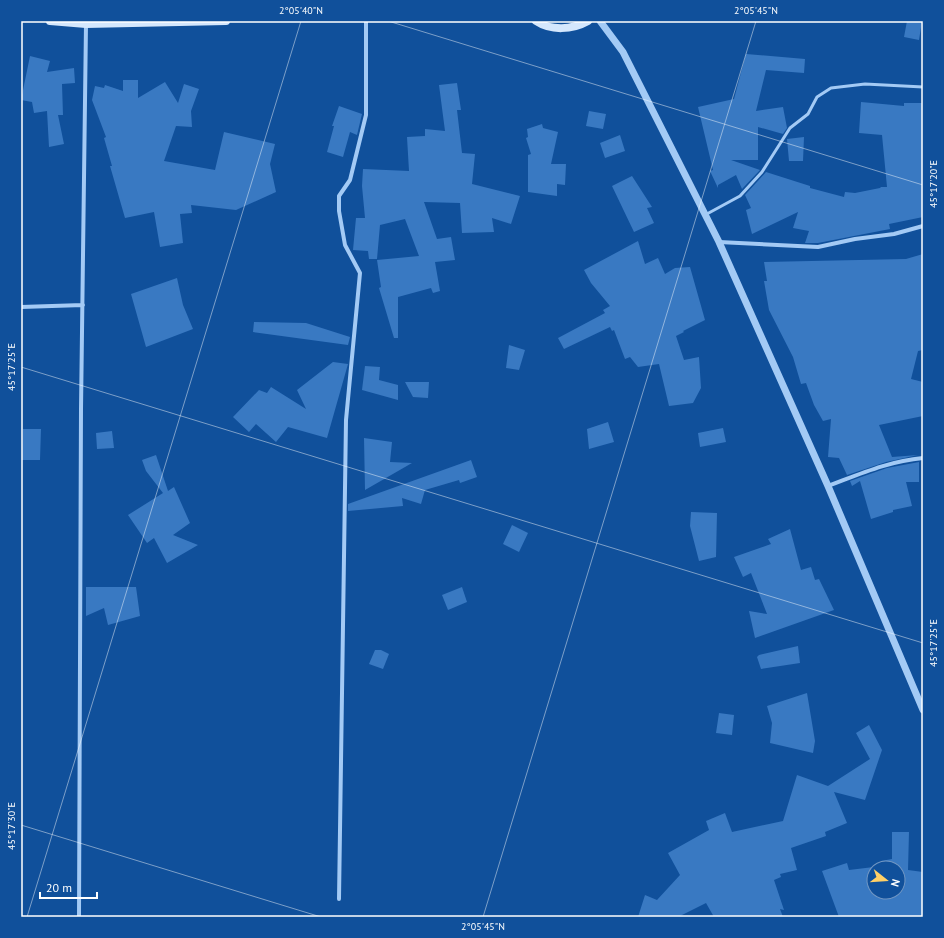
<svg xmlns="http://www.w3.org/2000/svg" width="944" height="938" viewBox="0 0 944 938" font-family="'PT Sans',sans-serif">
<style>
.building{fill:#3979c2;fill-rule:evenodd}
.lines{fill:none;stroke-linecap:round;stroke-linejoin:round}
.service{stroke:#a3caf5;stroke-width:3}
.minor{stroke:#a3caf5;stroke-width:4}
.tertiary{stroke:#a3caf5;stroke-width:7}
.secondary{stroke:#d4e7fd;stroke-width:8}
.ticks{fill:none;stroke:#fff;stroke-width:1;stroke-opacity:0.45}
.neatline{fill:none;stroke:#fff;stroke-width:1.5}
.ticks-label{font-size:10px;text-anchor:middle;fill:#fff}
</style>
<rect width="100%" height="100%" fill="#10509b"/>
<path class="building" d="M 907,21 L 922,21 L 919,40 L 904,37 Z
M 746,54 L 805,59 L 804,73 L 766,70 L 756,111 L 783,107 L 787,128 L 783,134 L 758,127 L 758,160 L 731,160 L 760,170 L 742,189 L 736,175 L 718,185 L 718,188 L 710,171 L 713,170 L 698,107 L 734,99 Z
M 30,56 L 50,61 L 47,72 L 74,68 L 75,83 L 62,84 L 63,115 L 58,115 L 64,144 L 49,147 L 47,111 L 34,113 L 32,102 L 21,100 Z
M 123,80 L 138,80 L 138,98 L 165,82 L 178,103 L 184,84 L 199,89 L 191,111 L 192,127 L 176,126 L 164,161 L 215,170 L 224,132 L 275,144 L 270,164 L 276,192 L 236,210 L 191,205 L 192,213 L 180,214 L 183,243 L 160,247 L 154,212 L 125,218 L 110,166 L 112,166 L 104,138 L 106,137 L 92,100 L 95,86 L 104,88 L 105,85 L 123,91 Z
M 457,83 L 461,110 L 457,110 L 462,153 L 475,154 L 472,184 L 520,196 L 511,224 L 492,218 L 494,232 L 462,233 L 460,203 L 424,202 L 437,239 L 451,237 L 455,260 L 435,262 L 440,291 L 433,293 L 431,288 L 398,297 L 398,338 L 394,338 L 379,288 L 381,287 L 377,260 L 419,256 L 405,219 L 380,225 L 377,259 L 369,259 L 368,251 L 353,250 L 356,218 L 365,218 L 362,186 L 363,169 L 409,171 L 407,137 L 425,136 L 425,129 L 445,131 L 439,85 Z
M 861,102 L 904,106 L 904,103 L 923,103 L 923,217 L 889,224 L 890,229 L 818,243 L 805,243 L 809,231 L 793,228 L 798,212 L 752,234 L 746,210 L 751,208 L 745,195 L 766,172 L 810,186 L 810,188 L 844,197 L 845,192 L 855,193 L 880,188 L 881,187 L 887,187 L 882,135 L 859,133 Z
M 339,106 L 362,114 L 357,135 L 350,132 L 343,157 L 327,152 L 334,126 L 332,126 Z
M 589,111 L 606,114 L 603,129 L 586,126 Z
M 542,124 L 543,128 L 558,132 L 551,164 L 566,164 L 565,185 L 557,184 L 557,196 L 528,192 L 528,155 L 531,154 L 526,138 L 528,137 L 527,129 Z
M 620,135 L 625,151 L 605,158 L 600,143 Z
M 804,137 L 803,161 L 789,161 L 787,139 Z
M 632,176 L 652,207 L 647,208 L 654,223 L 634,232 L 612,186 Z
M 638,241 L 645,264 L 658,258 L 665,274 L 675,268 L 690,267 L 705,320 L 683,331 L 684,332 L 676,336 L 684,360 L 699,357 L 701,388 L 693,403 L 669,406 L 659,364 L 638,367 L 630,357 L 625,359 L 614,330 L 612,331 L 610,327 L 564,349 L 558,338 L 605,313 L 603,310 L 610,306 L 591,283 L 584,270 Z
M 923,254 L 923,350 L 918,351 L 911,379 L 923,382 L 923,416 L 879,425 L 892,457 L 918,455 L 886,462 L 847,475 L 839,458 L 828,457 L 831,419 L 823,421 L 814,405 L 806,383 L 801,384 L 793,357 L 769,310 L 764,281 L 767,281 L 764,262 L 906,259 Z
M 177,278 L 183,305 L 193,329 L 146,347 L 131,294 Z
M 254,322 L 306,323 L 350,337 L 348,345 L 253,332 Z
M 509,345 L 525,350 L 519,370 L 506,368 Z
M 333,362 L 348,364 L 327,438 L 288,427 L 276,442 L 256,424 L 249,432 L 233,417 L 259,390 L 267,393 L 271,387 L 306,409 L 297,390 Z
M 365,366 L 380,367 L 379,380 L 398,385 L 398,400 L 362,390 Z
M 405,382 L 429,382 L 428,398 L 413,397 Z
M 608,422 L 614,442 L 589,449 L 587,429 Z
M 723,428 L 726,442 L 700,447 L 698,433 Z
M 23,429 L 41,429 L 40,460 L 22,460 Z
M 112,431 L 114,448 L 97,449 L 96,433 Z
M 364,438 L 392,442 L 390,462 L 412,463 L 365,490 Z
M 156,455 L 168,491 L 174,487 L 190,523 L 173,535 L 198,545 L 167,563 L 154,538 L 147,543 L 128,515 L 163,493 L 146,471 L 142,460 Z
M 471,460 L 477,477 L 460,483 L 459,480 L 425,490 L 421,504 L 402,498 L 403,506 L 348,511 L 348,504 Z
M 919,462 L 919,482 L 906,482 L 912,506 L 893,510 L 893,512 L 871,519 L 860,481 L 852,486 L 850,481 L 887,468 Z
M 691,512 L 717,513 L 716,557 L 699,561 L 690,526 Z
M 512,525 L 528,533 L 519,552 L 503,544 Z
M 790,529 L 801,570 L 811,567 L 815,580 L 819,579 L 834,610 L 755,638 L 749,611 L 767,614 L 751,573 L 743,577 L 734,557 L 771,544 L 768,539 Z
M 86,587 L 136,587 L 140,616 L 108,625 L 104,608 L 86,616 Z
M 462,587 L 467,602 L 448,610 L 442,595 Z
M 798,646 L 800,663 L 761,669 L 757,657 L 759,655 Z
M 375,650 L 381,650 L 389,654 L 383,669 L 369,664 Z
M 807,693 L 815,741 L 813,753 L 770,743 L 772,723 L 767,706 Z
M 719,713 L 734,715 L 732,735 L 716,733 Z
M 869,725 L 882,750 L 865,800 L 834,792 L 847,823 L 825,832 L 826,836 L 791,848 L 797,870 L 780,874 L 781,877 L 774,880 L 784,910 L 780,909 L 783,917 L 714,917 L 706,903 L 678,917 L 638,917 L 645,895 L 657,900 L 680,875 L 668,853 L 709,830 L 706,821 L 725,813 L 732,832 L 783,821 L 797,775 L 828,786 L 870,759 L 856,733 Z
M 892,832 L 909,832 L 908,870 L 923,872 L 923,917 L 839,917 L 822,871 L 847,863 L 849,870 L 882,866 L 881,861 L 892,859 ZM 874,868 L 898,868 L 898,892 L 874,892 Z"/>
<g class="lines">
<path class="service" d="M 705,215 L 740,196 L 762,172 L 790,128 L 808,114 L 817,97 L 831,88 L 865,84 L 923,87"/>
<path class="minor" d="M 719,242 L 818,247 L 855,239 L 894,234 L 923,226
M 21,307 L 83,305
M 828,486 C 860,474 889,461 923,458
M 339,899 L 346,420 L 360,273 L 345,245 L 339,211 L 339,196 L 350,180 L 366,115 L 366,21
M 79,917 L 81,409 L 86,24"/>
<path class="tertiary" d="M 600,21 L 623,52 L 719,242 L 828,486 L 923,710"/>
<path class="secondary" d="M 50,21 L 86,24 L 226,21
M 536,21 C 551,31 572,30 588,21"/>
</g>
<path class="ticks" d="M 388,21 L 923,185M 21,367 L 923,643M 21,825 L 321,917M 27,917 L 301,21M 483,917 L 756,21"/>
<rect width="944" height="938" fill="none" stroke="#10509b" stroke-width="44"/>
<g transform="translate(886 880) rotate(107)"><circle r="19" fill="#10509b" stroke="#7096c3"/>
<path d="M0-3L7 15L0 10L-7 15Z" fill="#ffd067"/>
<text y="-6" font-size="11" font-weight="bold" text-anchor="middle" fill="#ffffff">N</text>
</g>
<path d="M40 892v6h57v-6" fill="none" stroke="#ffffff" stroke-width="2"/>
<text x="46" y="892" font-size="12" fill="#ffffff" stroke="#10509b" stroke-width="3" paint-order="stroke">20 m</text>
<rect x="22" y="22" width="900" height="894" class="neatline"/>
<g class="ticks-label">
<text x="301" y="14">2°05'40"N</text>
<text x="756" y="14">2°05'45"N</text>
<text transform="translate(933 184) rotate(-90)" y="4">45°17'20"E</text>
<text transform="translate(11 367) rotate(-90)" y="4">45°17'25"E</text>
<text transform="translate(933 643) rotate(-90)" y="4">45°17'25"E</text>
<text transform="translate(11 826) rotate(-90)" y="4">45°17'30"E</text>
<text x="483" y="930">2°05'45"N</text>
</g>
</svg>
